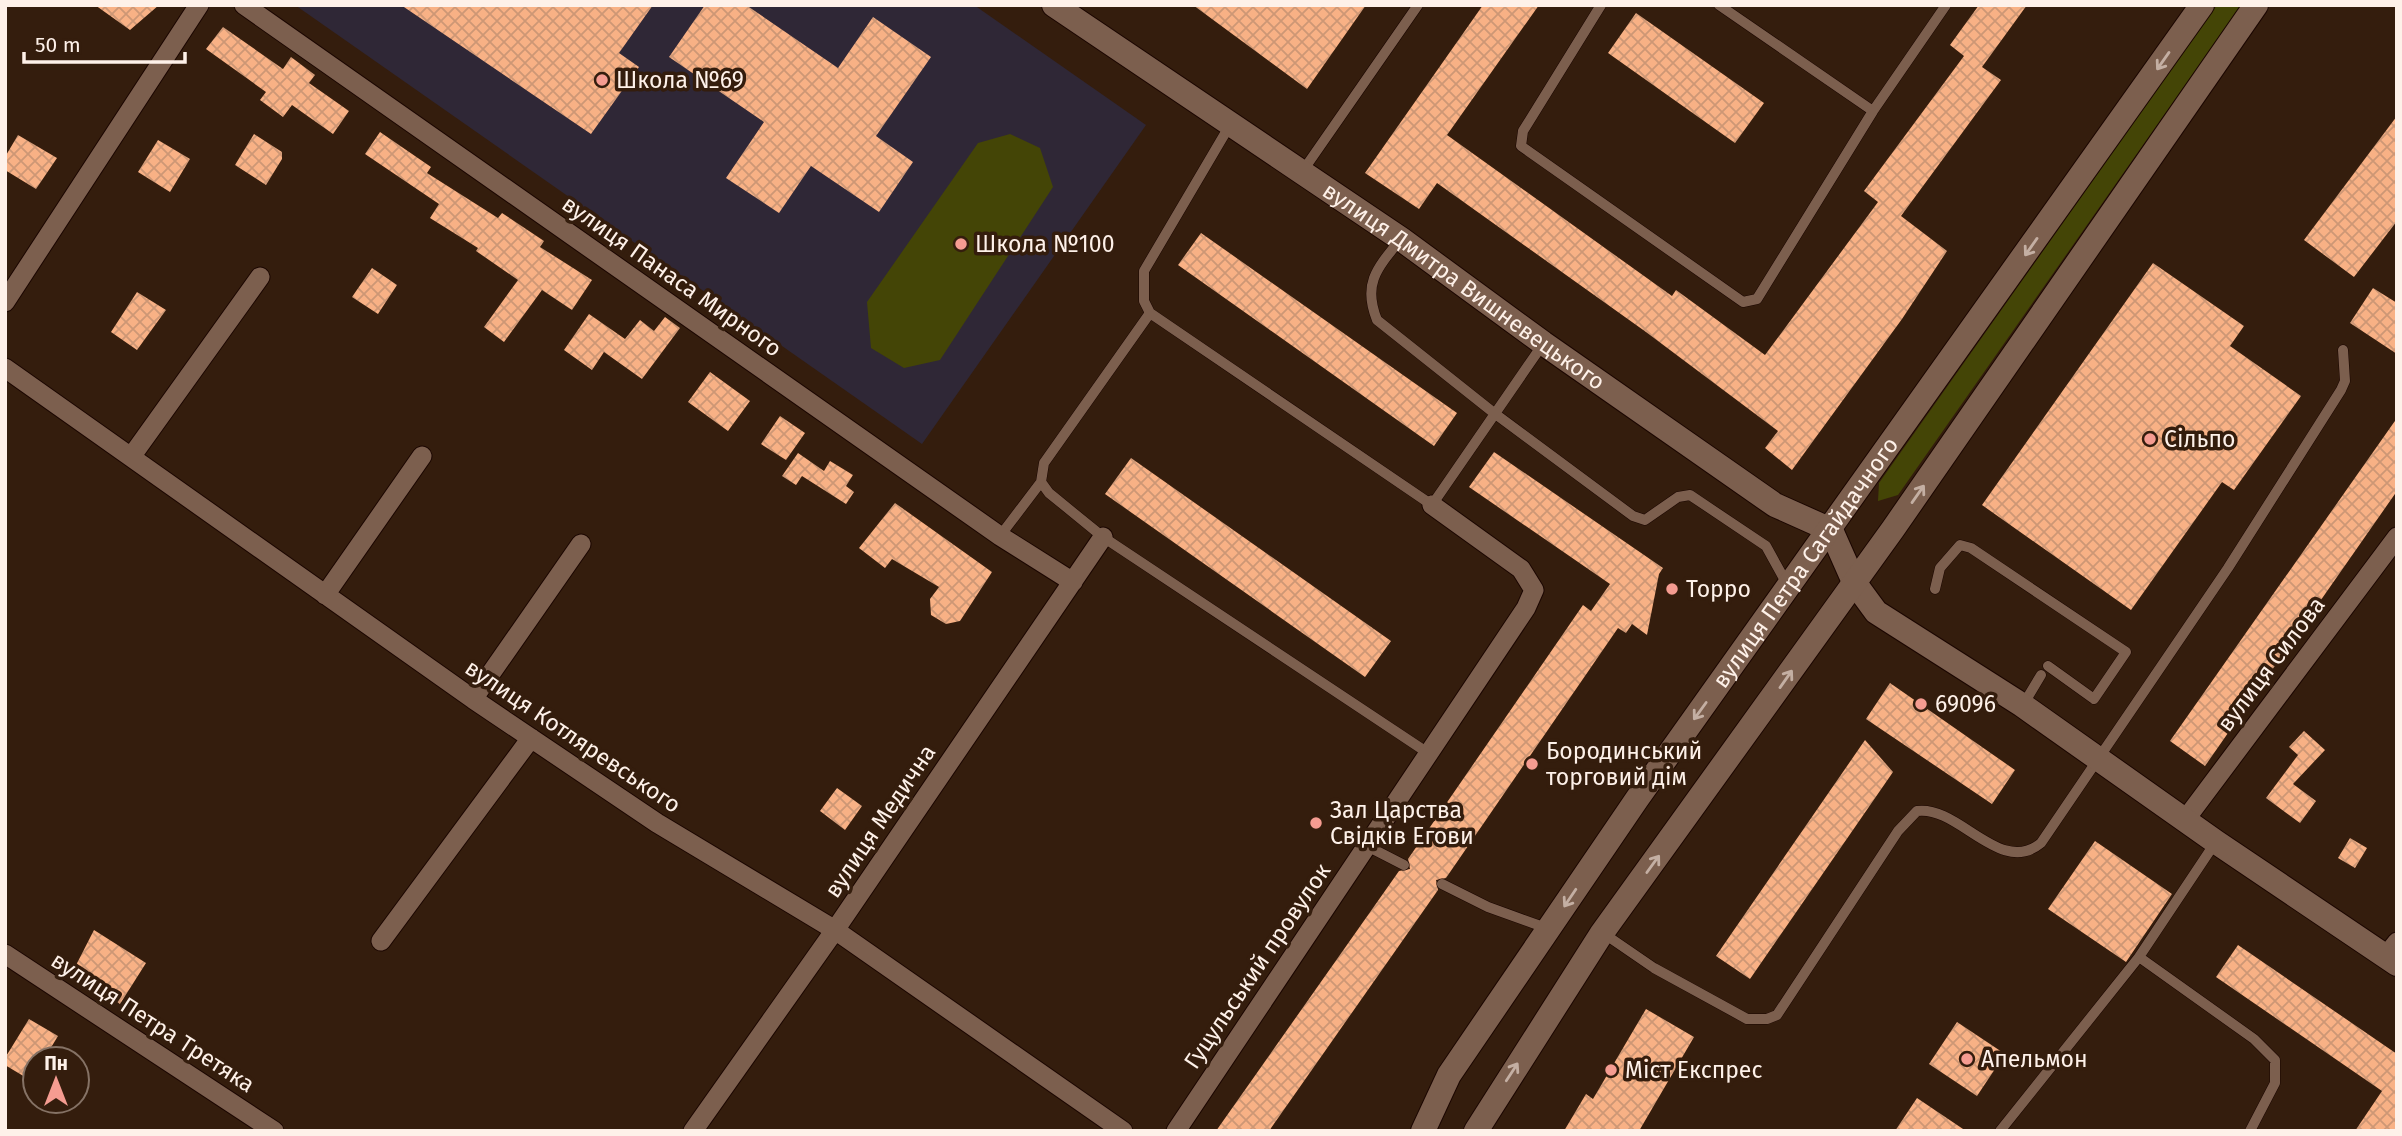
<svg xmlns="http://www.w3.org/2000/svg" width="2402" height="1136" viewBox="0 0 2402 1136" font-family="'Fira Sans',sans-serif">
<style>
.education{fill:#2f2736}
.grass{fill:#444506}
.building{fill:url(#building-cross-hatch)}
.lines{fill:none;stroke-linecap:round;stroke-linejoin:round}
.service-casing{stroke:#1b0600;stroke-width:11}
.minor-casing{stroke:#1b0600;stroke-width:21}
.tertiary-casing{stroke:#1b0600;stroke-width:26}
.service{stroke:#7c5f4e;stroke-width:10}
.minor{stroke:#7c5f4e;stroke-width:19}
.tertiary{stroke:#7c5f4e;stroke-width:24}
.oneway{stroke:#c4afa3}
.poi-dot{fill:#f59c91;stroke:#341d0d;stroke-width:2.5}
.labels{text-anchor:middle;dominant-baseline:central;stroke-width:7;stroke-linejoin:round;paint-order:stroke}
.poi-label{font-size:23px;fill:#fef1e9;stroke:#341d0d;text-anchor:start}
.street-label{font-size:23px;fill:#fef1e9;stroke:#341d0d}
</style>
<defs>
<pattern id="building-cross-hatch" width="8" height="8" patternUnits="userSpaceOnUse" patternTransform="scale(1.75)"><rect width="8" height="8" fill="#f8b185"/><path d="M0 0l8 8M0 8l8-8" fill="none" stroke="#cd9775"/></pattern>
</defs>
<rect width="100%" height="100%" fill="#341d0d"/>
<path class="education" d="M 295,5 L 974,5 L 1146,125 L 922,444 Z"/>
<path class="grass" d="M 2217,5 L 2241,5 L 1898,495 L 1878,501 L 1879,483 Z
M 1010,134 L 1040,148 L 1053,187 L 940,360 L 904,368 L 871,348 L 867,302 L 978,143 Z"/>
<path class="building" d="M 95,5 L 159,5 L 130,30 Z
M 401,5 L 653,5 L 619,53 L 639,67 L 591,134 Z
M 705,5 L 746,5 L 838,68 L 873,17 L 931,57 L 876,136 L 913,162 L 879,212 L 811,166 L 779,213 L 726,178 L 764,122 L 669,57 Z
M 1193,5 L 1366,5 L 1307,89 Z
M 1483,5 L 1539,5 L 1447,135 L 1672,296 L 1676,290 L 1765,355 L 1878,202 L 1864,191 L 1964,56 L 1950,45 L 1979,5 L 2027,5 L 1982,67 L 2001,80 L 1901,216 L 1947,251 L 1902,319 L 1792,470 L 1765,448 L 1778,431 L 1646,332 L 1437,183 L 1419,209 L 1365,173 Z
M 1636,13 L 1764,103 L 1735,143 L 1608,53 Z
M 223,27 L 283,69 L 291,57 L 315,75 L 309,83 L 349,111 L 333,134 L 292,105 L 283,117 L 260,100 L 266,92 L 206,49 Z
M 2397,116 L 2397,221 L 2354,277 L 2304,240 Z
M 380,132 L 431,167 L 427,173 L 498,218 L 502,213 L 544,241 L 540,247 L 592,280 L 572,310 L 542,290 L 504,342 L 484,327 L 518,280 L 476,251 L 478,248 L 430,218 L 439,204 L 365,154 Z
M 254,134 L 282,152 L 282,159 L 266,185 L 235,165 Z
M 18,135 L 57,158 L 36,189 L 5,170 L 5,157 Z
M 158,140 L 190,159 L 170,192 L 138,172 Z
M 1201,233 L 1457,413 L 1434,446 L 1178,265 Z
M 2153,263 L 2244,326 L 2230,346 L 2301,396 L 2234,490 L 2222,482 L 2131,610 L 1982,505 Z
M 372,268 L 397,285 L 378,314 L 352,297 Z
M 2373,288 L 2397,303 L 2397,354 L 2350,323 Z
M 137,292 L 166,310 L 137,350 L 111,332 Z
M 589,314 L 625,339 L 640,320 L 654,331 L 665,317 L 680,328 L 642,379 L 604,352 L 592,370 L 564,350 Z
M 710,372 L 750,401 L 728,431 L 688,402 Z
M 780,416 L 805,433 L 786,460 L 761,444 Z
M 2397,418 L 2397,491 L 2205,766 L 2170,741 Z
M 1494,452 L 1663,568 L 1659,574 L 1647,635 L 1632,624 L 1626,633 L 1618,628 L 1446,878 L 1436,880 L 1438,890 L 1269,1131 L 1216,1131 L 1399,871 L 1410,869 L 1408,859 L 1583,605 L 1591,611 L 1610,584 L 1469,487 Z
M 798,453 L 824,471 L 830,461 L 853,475 L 846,486 L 854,492 L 846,504 L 802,476 L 796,485 L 782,476 Z
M 1131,458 L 1391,641 L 1365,677 L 1105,494 Z
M 895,503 L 992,572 L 960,621 L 946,624 L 931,615 L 930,599 L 939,587 L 892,559 L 885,568 L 859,548 Z
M 1890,683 L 2015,770 L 1992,804 L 1866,719 Z
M 2304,731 L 2325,750 L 2293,784 L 2316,801 L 2300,823 L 2266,798 L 2298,755 L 2289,747 Z
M 1865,740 L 1893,772 L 1750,979 L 1716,956 Z
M 837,788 L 862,806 L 845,830 L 820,811 Z
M 2350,838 L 2367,848 L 2355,868 L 2338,858 Z
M 2095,841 L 2172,894 L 2126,962 L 2048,909 Z
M 94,930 L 146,963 L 120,1004 L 73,971 Z
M 2238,945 L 2397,1054 L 2397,1131 L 2355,1131 L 2382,1091 L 2216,977 Z
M 1646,1009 L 1694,1037 L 1639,1131 L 1564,1131 L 1586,1094 L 1593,1099 Z
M 29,1019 L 58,1036 L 44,1059 L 35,1059 L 35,1083 L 5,1065 L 5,1058 Z
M 1957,1022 L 2005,1054 L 1977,1096 L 1929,1064 Z
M 1917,1098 L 1966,1131 L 1895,1131 Z"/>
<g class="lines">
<defs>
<path id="service" d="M 1601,5 L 1523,131 L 1521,146 L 1743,302 L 1757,299 L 1873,111 L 1946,5
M 1719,5 L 1873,111
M 1230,125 L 1144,271 L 1144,301 L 1150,313 L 1432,505 L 1543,344
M 1302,172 L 1418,5
M 1401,239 C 1378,267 1362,283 1377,320 L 1494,413 L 1633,516 L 1645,520 L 1678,497 L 1690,495 L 1766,546 L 1787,584
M 1041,482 L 1049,493 L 1103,537 L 1428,753
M 1000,536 L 1041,482 L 1044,463 L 1150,313
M 1935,589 L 1940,568 L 1960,545 L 1971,548 L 2126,652 L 2094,699 L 2048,666
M 2023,705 L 2041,675
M 2215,843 L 2139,957 L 2254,1039 L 2275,1060 L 2275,1083 L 2250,1131
M 1367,846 L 1404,865
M 1442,884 L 1488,907 L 1549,929
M 1603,933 L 1654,968 L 1747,1019 L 1767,1019 L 1777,1015 L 1898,831 L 1917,811 C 1959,805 2000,877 2041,843 L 2228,568 L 2341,390 L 2345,381 L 2343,350
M 2000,1131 L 2139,957"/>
<path id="minor" d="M 244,5 L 1000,536 L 1073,582
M 5,302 L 199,5
M 5,368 L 473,699 L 657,823 L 835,930 L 1123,1131
M 131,457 L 260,277
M 325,595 L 422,456
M 473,699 L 581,544
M 2185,820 L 2397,537
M 381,941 L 531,738
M 5,954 L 274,1131
M 2386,956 L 2397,942
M 693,1131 L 835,930 L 1103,537
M 1176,1131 L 1526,608 L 1534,590 L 1521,569 L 1432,505"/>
<g id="tertiary">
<path id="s1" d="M 1054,5 L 1401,239 L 1543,343 L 1775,505 L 1831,530 L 1854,582 L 1876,612 L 2022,705 L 2216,842 L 2397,964"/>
<path id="s2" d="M 1423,1131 L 1449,1075 L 1637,799 L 2202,5"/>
<path d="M 1476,1131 L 1602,933 L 1893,529 L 2256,5"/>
</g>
</defs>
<use href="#service" class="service-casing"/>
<use href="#minor" class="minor-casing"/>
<use href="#tertiary" class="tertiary-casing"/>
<use href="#service" class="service"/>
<use href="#minor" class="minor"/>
<use href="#tertiary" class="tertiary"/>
</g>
<defs><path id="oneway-shaft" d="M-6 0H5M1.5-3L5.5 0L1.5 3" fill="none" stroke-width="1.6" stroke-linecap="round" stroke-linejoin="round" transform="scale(1.75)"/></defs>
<g class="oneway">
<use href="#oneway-shaft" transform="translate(2163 61) rotate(125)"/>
<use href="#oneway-shaft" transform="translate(2031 247) rotate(125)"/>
<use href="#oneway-shaft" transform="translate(1918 494) rotate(-55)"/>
<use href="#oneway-shaft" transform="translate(1786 679) rotate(-55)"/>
<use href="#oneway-shaft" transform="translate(1700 711) rotate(126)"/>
<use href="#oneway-shaft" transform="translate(1653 864) rotate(-54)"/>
<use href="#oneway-shaft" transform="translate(1570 898) rotate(124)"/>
<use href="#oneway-shaft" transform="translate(1512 1072) rotate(-57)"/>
</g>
<g class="poi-dot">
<circle cx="602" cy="80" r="7"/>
<circle cx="961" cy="244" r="7"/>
<circle cx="2150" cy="439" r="7"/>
<circle cx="1672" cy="589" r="7"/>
<circle cx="1921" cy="704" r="7"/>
<circle cx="1532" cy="764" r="7"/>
<circle cx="1316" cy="823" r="7"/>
<circle cx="1967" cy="1059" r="7"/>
<circle cx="1611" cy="1070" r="7"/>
</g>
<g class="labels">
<g class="poi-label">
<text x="616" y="80">Школа №69</text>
<text x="975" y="244">Школа №100</text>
<text x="2164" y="439">Сільпо</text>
<text x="1686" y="589">Торро</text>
<text x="1935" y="704">69096</text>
<text x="1546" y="751">Бородинський<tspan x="1546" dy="26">торговий дім</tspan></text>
<text x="1330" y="810">Зал Царства<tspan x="1330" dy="26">Свiдкiв Егови</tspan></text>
<text x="1981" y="1059">Апельмон</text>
<text x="1625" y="1070">Міст Експрес</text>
</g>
<g class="street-label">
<text transform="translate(672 276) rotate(35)">вулиця Панаса Мирного</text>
<text stroke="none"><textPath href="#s1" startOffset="497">вулиця Дмитра Вишневецького</textPath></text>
<text stroke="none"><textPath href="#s2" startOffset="686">вулиця Петра Сагайдачного</textPath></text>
<text transform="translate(2271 664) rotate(-53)">вулиця Силова</text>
<text transform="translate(573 736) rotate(34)">вулиця Котляревського</text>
<text transform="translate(880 821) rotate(-56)">вулиця Медична</text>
<text transform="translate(1257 966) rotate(-56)">Гуцульський провулок</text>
<text transform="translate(153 1022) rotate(33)">вулиця Петра Третяка</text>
</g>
</g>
<rect width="2402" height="1136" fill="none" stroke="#fef1e9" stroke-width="14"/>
<g transform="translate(56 1080)"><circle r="33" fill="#341d0d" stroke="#857265" stroke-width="2"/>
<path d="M0-5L12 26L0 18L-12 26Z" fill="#f59c91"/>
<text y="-10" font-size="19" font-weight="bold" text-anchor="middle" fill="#fef1e9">Пн</text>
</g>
<path d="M24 52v10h161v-10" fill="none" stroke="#fef1e9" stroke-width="3.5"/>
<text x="35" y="52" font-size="21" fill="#fef1e9" stroke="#341d0d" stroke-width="5" paint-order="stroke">50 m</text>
</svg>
